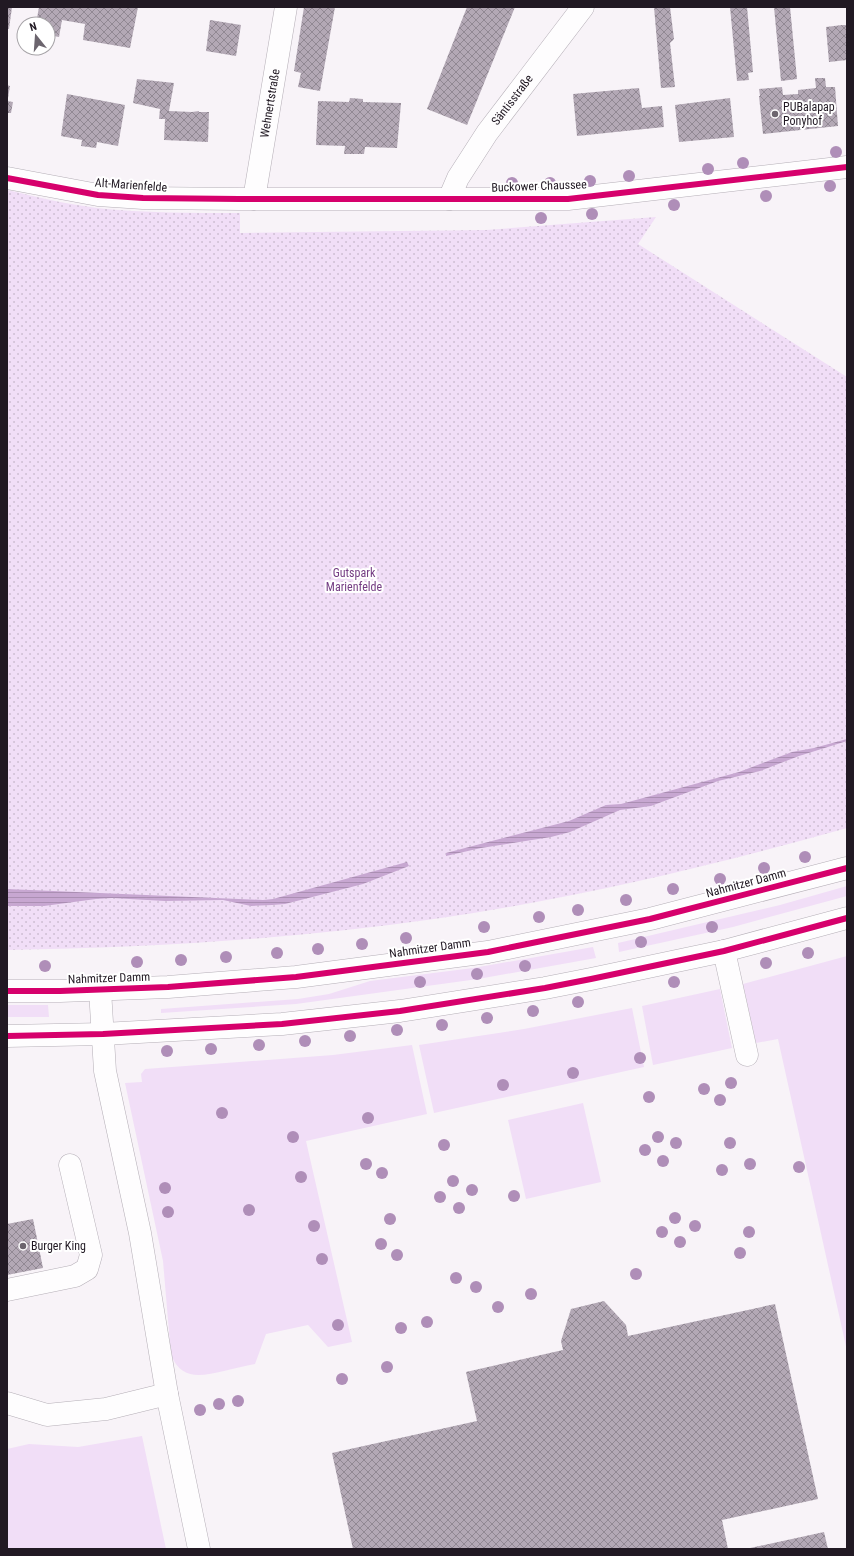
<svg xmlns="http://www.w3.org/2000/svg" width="854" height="1556" viewBox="0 0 854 1556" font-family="'Roboto Condensed',sans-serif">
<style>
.grass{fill:#f1def7}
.park{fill:url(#park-dots)}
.water{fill:url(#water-rules)}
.building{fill:url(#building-cross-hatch)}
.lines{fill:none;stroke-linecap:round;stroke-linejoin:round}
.minor-casing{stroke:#b5afb7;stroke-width:23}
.major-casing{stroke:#b5afb7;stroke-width:23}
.minor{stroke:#fefdfe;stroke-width:22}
.major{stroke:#fefdfe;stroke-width:22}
.cycleway-casing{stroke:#fff;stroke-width:8}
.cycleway{stroke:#d6006c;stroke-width:6}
.tree{fill:#af8eb8}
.poi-dot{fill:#6c656e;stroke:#fff;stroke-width:1.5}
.labels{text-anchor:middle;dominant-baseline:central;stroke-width:4;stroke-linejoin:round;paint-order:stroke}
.street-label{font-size:12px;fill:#211923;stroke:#fff}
.poi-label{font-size:12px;fill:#211923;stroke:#fff;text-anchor:start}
.park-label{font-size:12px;fill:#743c83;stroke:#fff}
</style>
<defs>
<pattern id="park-dots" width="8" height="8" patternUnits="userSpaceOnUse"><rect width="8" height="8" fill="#f1def7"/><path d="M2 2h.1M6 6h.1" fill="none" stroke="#cebed3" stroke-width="1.8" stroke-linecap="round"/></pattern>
<pattern id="water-rules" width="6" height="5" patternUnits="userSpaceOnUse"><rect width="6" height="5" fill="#c7a7d1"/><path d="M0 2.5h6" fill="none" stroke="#ab8fb3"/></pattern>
<pattern id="building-cross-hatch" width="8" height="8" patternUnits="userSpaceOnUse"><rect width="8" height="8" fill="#b3a8b5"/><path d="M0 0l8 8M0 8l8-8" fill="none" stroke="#918893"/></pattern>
</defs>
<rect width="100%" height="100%" fill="#f8f3f8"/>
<path class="grass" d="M 847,886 L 847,896 L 733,927 L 619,952 L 618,943 L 780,905 Z
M 593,947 L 596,958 L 478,979 L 296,1004 L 161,1013 L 161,1009 L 298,999 L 329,994 L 370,981 L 473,968 Z
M 847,956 L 847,1351 L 778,1039 L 756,1043 L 743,984 Z
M 720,989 L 732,1048 L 653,1065 L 642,1006 Z
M 7,1005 L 48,1005 L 49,1017 L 7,1017 Z
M 632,1008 L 644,1067 L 434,1113 L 419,1045 L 524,1029 Z
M 412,1045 L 427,1114 L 306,1141 L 352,1342 L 328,1347 L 308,1325 L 266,1334 L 255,1364 C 245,1366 235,1368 224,1371 C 201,1376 182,1381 171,1355 L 163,1261 L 125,1083 L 142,1082 L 141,1074 L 145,1069 L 333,1055 Z
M 583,1103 L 601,1182 L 526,1199 L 508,1120 Z
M 142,1436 L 166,1549 L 7,1549 L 7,1449 L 29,1444 L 78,1447 Z"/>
<path class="park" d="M 7,190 C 37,197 66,204 97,208 C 144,213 192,213 240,213 L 240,233 L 486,230 L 656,217 L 638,244 L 847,377 L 847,828 C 711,866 573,899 434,919 C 292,939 150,948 7,950 Z"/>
<path class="water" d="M 847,739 L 847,741 L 799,756 L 760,771 L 718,781 L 651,806 L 620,810 L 570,832 L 551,837 L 481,848 L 446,856 L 446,853 L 569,821 L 606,805 L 621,804 L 739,772 L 792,752 L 814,748 Z
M 407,862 L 409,866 L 363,884 L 285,904 L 272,905 L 251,906 L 223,900 L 165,901 L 112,898 L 96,899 L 44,906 L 7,906 L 7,889 L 263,900 L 273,899 Z"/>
<path class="building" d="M 7,7 L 12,7 L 9,29 L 7,29 Z
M 39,7 L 138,7 L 130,48 L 83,40 L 85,24 L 62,20 L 59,37 L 48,35 L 48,24 L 36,24 Z
M 304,7 L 335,7 L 320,91 L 298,87 L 301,73 L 294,71 Z
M 467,7 L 515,7 L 467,125 L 427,109 Z
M 654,7 L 670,7 L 674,39 L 670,43 L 675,87 L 661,88 Z
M 730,7 L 747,7 L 753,72 L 748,73 L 749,80 L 737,81 Z
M 774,7 L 790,7 L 797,79 L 781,81 Z
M 210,20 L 241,25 L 236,56 L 206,51 Z
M 842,25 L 847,25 L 847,60 L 829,62 L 826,27 Z
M 815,78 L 825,78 L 826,87 L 835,87 L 838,126 L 763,134 L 759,96 L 760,96 L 759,89 L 782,87 L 783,95 L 798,94 L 798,90 L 816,88 Z
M 137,79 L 174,83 L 169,111 L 192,112 L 199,111 L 199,112 L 209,112 L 208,142 L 164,140 L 165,119 L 159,119 L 160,109 L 133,103 Z
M 7,85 L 10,86 L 8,98 L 7,98 Z
M 639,88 L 642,108 L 662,106 L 664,127 L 577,136 L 573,94 Z
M 67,94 L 125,105 L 118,146 L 97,142 L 96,148 L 81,146 L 82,140 L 61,136 Z
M 350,98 L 363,99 L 363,102 L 401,103 L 397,148 L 365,147 L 364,154 L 344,154 L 345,146 L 316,145 L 318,101 L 349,102 Z
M 730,98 L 734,137 L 679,142 L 675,105 Z
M 7,101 L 13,102 L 11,113 L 7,113 Z
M 33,1219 L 43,1268 L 7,1275 L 7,1224 Z
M 604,1301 L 626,1325 L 628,1336 L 775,1304 L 818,1499 L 722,1520 L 728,1549 L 353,1549 L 332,1453 L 477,1421 L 466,1372 L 563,1350 L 561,1341 L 571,1309 Z
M 824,1532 L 828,1549 L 750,1549 L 750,1548 Z"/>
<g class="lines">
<defs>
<g id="minor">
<path d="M 7,178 L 98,195 L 143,198 L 239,199 L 568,199 L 847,167"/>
<path id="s1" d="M 254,199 L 286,7"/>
<path id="s2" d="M 449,199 L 458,178 L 487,133 L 583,7"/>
<path d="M 724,951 L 747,1055"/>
<path d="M 100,990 L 105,1071 L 140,1233 L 167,1394 L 199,1549"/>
<path d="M 7,1290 L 75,1276 L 87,1269 L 91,1255 L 70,1165"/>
<path d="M 7,1403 L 47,1415 L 106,1409 L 167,1394"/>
</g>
<path id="major" d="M 7,991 L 60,991 L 168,987 L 296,977 L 488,952 L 650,919 L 847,868
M 7,1036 L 103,1034 L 282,1024 L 400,1011 L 545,988 L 591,979 L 724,951 L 847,918"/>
</defs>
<use href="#minor" class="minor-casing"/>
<use href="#major" class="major-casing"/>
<use href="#minor" class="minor"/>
<use href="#major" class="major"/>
<defs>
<path id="cycleway" d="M 7,178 L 98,195 L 143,198 L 239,199 L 568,199 L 847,167
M 7,991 L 60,991 L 168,987 L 296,977 L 488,952 L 650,919 L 847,868
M 7,1036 L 103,1034 L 282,1024 L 400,1011 L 545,988 L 591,979 L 724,951 L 847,918"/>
</defs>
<use href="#cycleway" class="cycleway-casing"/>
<use href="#cycleway" class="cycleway"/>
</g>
<g class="tree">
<circle cx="836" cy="152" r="6"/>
<circle cx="743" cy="163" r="6"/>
<circle cx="708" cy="169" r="6"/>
<circle cx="629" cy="176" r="6"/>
<circle cx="590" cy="181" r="6"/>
<circle cx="512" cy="183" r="6"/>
<circle cx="550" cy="183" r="6"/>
<circle cx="830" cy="186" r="6"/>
<circle cx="766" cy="196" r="6"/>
<circle cx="674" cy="205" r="6"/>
<circle cx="592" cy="214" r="6"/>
<circle cx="541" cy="218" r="6"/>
<circle cx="805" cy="857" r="6"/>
<circle cx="764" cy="868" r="6"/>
<circle cx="720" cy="879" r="6"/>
<circle cx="673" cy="889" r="6"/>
<circle cx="626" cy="900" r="6"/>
<circle cx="578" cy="910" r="6"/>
<circle cx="539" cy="917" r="6"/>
<circle cx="484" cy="927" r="6"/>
<circle cx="712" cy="927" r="6"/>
<circle cx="406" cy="938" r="6"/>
<circle cx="641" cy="942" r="6"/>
<circle cx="362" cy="944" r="6"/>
<circle cx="318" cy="949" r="6"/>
<circle cx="277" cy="953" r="6"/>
<circle cx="808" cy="953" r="6"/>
<circle cx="226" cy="957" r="6"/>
<circle cx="181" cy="960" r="6"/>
<circle cx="137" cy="962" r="6"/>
<circle cx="766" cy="963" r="6"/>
<circle cx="45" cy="966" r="6"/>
<circle cx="525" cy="966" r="6"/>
<circle cx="477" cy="974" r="6"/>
<circle cx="420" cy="982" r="6"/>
<circle cx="674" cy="982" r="6"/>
<circle cx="578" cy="1002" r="6"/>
<circle cx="533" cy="1011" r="6"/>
<circle cx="487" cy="1018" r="6"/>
<circle cx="442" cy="1025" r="6"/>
<circle cx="397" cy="1030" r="6"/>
<circle cx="350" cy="1036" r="6"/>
<circle cx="305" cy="1041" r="6"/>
<circle cx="259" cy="1045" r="6"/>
<circle cx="211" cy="1049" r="6"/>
<circle cx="167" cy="1051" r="6"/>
<circle cx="640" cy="1058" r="6"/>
<circle cx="573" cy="1073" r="6"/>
<circle cx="731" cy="1083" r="6"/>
<circle cx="503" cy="1085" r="6"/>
<circle cx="704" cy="1089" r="6"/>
<circle cx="649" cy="1097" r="6"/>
<circle cx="720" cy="1100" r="6"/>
<circle cx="222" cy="1113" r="6"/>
<circle cx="368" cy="1118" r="6"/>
<circle cx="293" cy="1137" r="6"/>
<circle cx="658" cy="1137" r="6"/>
<circle cx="676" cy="1143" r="6"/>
<circle cx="730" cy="1143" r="6"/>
<circle cx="444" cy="1145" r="6"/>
<circle cx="645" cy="1150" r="6"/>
<circle cx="663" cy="1161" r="6"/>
<circle cx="366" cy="1164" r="6"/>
<circle cx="750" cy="1164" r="6"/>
<circle cx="799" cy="1167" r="6"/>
<circle cx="722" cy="1170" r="6"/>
<circle cx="382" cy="1173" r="6"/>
<circle cx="301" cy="1177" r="6"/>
<circle cx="453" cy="1181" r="6"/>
<circle cx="165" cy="1188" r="6"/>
<circle cx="472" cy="1190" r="6"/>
<circle cx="514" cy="1196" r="6"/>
<circle cx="440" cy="1197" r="6"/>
<circle cx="459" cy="1208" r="6"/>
<circle cx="249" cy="1210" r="6"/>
<circle cx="168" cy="1212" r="6"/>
<circle cx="675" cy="1218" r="6"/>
<circle cx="390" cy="1219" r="6"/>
<circle cx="314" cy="1226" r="6"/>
<circle cx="695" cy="1226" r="6"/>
<circle cx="662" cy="1232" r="6"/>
<circle cx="749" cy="1232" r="6"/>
<circle cx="680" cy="1242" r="6"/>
<circle cx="381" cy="1244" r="6"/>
<circle cx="740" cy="1253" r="6"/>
<circle cx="397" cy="1255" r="6"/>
<circle cx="322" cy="1259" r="6"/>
<circle cx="636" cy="1274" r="6"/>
<circle cx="456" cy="1278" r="6"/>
<circle cx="476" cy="1287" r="6"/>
<circle cx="531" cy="1294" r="6"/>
<circle cx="498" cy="1307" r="6"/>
<circle cx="427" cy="1322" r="6"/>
<circle cx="338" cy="1325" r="6"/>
<circle cx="401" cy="1328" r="6"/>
<circle cx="387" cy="1367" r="6"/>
<circle cx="342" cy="1379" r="6"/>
<circle cx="238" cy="1401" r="6"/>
<circle cx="219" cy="1404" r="6"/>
<circle cx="200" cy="1410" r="6"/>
</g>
<g class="poi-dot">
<circle cx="775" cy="114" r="4"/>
<circle cx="23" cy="1246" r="4"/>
</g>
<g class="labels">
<g class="street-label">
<text stroke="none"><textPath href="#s2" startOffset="118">Säntisstraße</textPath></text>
<text stroke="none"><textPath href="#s1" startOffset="97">Wehnertstraße</textPath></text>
<text transform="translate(131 185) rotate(4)">Alt-Marienfelde</text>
<text transform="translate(539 186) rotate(-2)">Buckower Chaussee</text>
<text transform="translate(746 883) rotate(-15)">Nahmitzer Damm</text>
<text transform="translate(430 948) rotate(-8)">Nahmitzer Damm</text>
<text transform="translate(109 978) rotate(-2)">Nahmitzer Damm</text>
</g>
<g class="poi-label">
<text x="783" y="107">PUBalapap<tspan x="783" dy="14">Ponyhof</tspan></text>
<text x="31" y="1246">Burger King</text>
</g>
<g class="park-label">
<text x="354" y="573">Gutspark<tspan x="354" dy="14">Marienfelde</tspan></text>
</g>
</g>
<rect width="854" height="1556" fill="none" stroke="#211923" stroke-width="16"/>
<g transform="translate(36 36) rotate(343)"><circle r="19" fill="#ffffff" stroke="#a6a3a7"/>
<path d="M0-3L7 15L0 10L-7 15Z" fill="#6c656e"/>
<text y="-6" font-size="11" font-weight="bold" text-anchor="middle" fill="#211923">N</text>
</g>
</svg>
